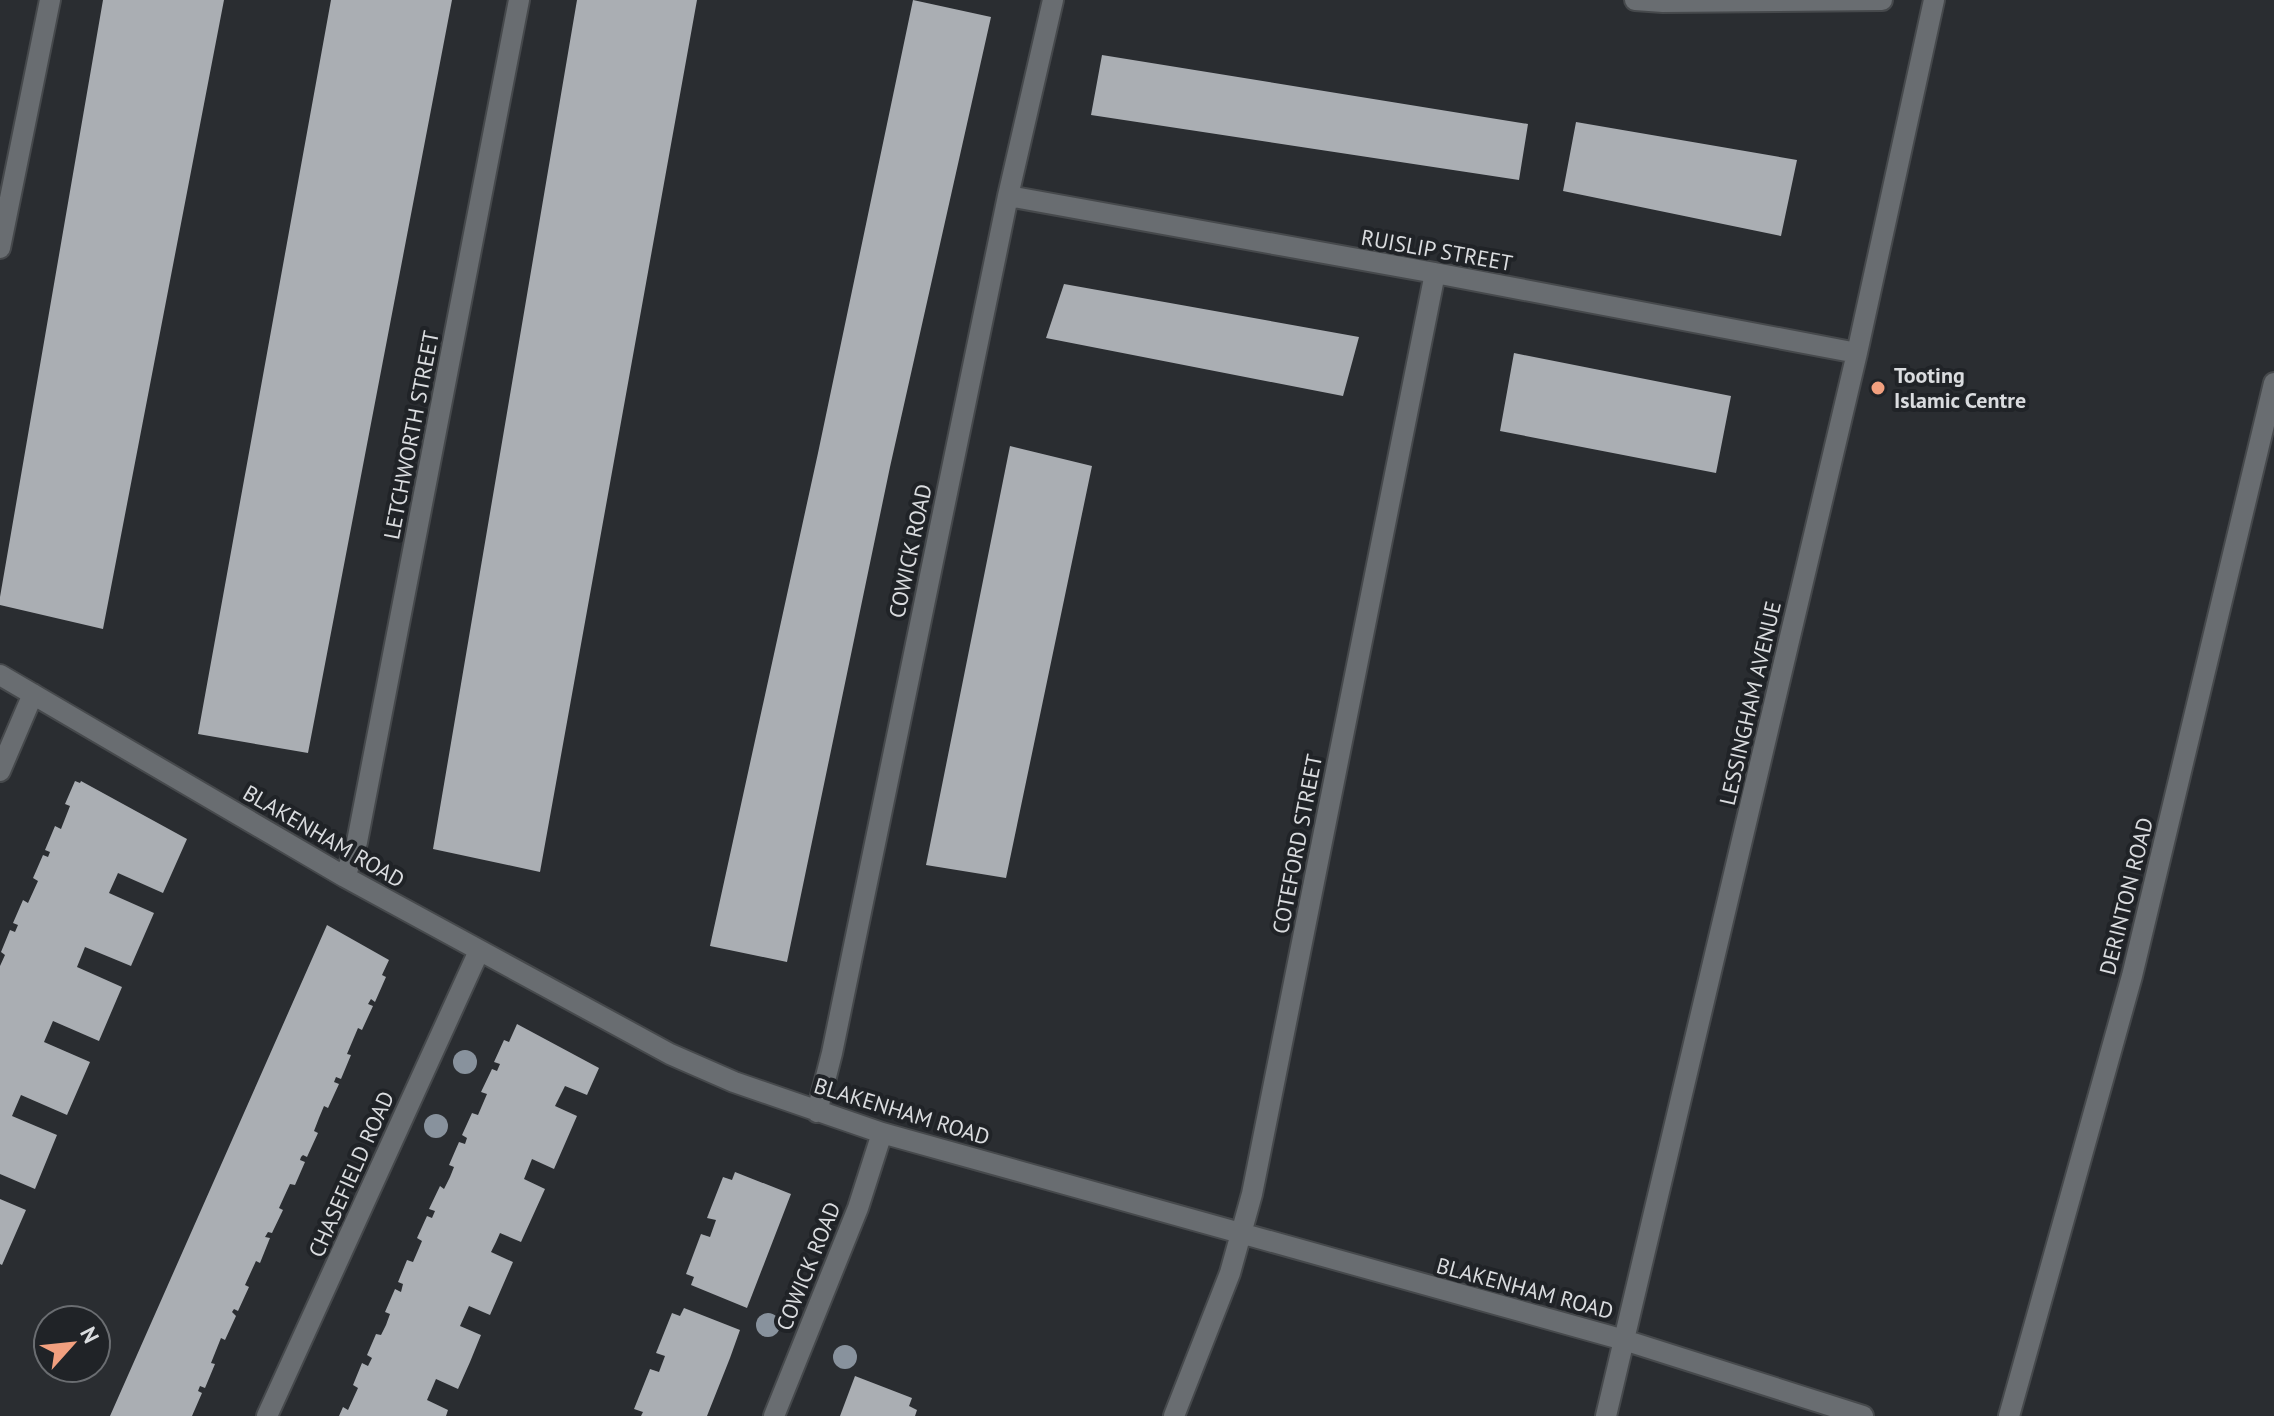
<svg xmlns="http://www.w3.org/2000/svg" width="2274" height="1416" viewBox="0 0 2274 1416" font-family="'PT Sans',sans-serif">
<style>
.building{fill:#aaaeb3}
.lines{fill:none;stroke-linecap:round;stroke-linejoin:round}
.minor-casing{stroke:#46494c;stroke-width:24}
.minor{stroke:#696d71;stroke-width:20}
.tree{fill:#88929d}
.poi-dot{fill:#f2a07f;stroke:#202327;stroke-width:3}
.labels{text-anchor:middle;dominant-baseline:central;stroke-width:8;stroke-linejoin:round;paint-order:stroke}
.street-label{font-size:22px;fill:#dadcdf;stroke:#202327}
.poi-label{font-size:22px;font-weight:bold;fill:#dadcdf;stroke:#202327;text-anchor:start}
</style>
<rect width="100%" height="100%" fill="#2a2d31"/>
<path class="building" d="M 103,0 L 224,0 L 103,629 L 0,605 L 0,597 Z
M 331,0 L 452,0 L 308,753 L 198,734 Z
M 577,0 L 697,0 L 540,872 L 433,849 Z
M 913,0 L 991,17 L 890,467 L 787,962 L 710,946 L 818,453 Z
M 1102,55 L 1528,124 L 1519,180 L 1091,115 Z
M 1576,122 L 1797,160 L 1781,236 L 1563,191 Z
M 1064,284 L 1359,337 L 1343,396 L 1046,338 Z
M 1514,353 L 1731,396 L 1716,473 L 1500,431 Z
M 1010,446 L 1092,466 L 1006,878 L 926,865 Z
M 75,781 L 80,783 L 81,781 L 187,839 L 163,893 L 118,873 L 109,893 L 154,913 L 131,966 L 85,947 L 77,967 L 122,987 L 99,1041 L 53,1021 L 44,1042 L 90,1062 L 67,1115 L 21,1095 L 12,1116 L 57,1135 L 35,1189 L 0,1174 L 0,966 L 5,955 L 1,952 L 10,930 L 15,932 L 18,925 L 13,923 L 23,900 L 28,903 L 38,881 L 33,878 L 43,855 L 48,857 L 50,852 L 45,850 L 55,826 L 61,829 L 70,806 L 65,804 Z
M 327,925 L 389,960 L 382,975 L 386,977 L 375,1002 L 371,999 L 368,1004 L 373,1006 L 362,1030 L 358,1028 L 347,1054 L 351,1055 L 341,1079 L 336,1077 L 334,1082 L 339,1084 L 328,1108 L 324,1106 L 319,1118 L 314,1131 L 318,1133 L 307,1157 L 303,1155 L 301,1157 L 300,1160 L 305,1162 L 295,1185 L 290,1184 L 284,1197 L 279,1208 L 283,1210 L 272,1233 L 268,1232 L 265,1237 L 270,1238 L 260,1263 L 256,1261 L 245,1285 L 249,1287 L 238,1311 L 234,1309 L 232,1312 L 236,1316 L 225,1340 L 221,1338 L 211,1363 L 215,1364 L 205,1388 L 200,1386 L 198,1391 L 202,1393 L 192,1416 L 110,1416 Z
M 517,1024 L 599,1068 L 587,1095 L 565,1086 L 555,1106 L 577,1116 L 554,1169 L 532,1159 L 524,1179 L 545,1189 L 521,1242 L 500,1233 L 496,1242 L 491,1252 L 513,1262 L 490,1315 L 469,1306 L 460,1326 L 481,1335 L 470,1362 L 458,1389 L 436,1379 L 427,1400 L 448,1410 L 446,1416 L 339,1416 L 343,1407 L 348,1410 L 358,1388 L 353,1385 L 362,1363 L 368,1366 L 372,1358 L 367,1355 L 376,1334 L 381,1335 L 386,1325 L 390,1314 L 385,1312 L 395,1289 L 401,1292 L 403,1284 L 398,1282 L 407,1260 L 413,1262 L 422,1241 L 417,1238 L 427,1216 L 432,1218 L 435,1211 L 429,1209 L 440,1186 L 444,1189 L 450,1177 L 454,1167 L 449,1165 L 459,1142 L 465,1144 L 467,1138 L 462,1135 L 472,1113 L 478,1115 L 487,1094 L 481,1092 L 492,1069 L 497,1071 L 500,1064 L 494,1062 L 504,1040 L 509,1042 Z
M 735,1172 L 791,1194 L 747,1308 L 691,1285 L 694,1277 L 686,1274 L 701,1234 L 710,1237 L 716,1220 L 707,1218 L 723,1177 L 732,1180 Z
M 0,1199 L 26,1210 L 2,1265 L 0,1264 Z
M 684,1308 L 740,1330 L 730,1358 L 707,1416 L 641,1416 L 643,1412 L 634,1409 L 650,1369 L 659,1372 L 665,1356 L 656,1353 L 672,1313 L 680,1316 Z
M 855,1376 L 912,1398 L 909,1406 L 917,1410 L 915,1416 L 840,1416 Z"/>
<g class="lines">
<defs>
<path id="minor" d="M 1635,0 L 1663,2 L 1882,0
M 1008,196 L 1435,273 L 1857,353
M 0,248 L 50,0
M 0,675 L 345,877 L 670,1054 L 734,1082 L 882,1133 L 1624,1340 L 1863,1416
M 0,771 L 33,694
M 345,877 L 357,842 L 519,0
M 817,1112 L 832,1053 L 1008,196 L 1053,0
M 267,1416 L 479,951
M 774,1416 L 858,1208 L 882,1133
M 1174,1416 L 1230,1273 L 1252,1194 L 1435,273
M 1606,1416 L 1857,353 L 1934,0
M 2009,1416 L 2132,976 L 2274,383"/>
</defs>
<use href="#minor" class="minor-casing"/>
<use href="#minor" class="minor"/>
</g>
<g class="tree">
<circle cx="465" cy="1062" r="12"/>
<circle cx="436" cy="1126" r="12"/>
<circle cx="768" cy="1325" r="12"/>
<circle cx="845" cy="1357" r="12"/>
</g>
<circle class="poi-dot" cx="1878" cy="388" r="8"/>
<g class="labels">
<g class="street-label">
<text transform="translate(1437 250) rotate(10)">RUISLIP STREET</text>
<text transform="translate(411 435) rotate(-79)">LETCHWORTH STREET</text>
<text transform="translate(910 551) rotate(-78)">COWICK ROAD</text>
<text transform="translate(1750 703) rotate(-77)">LESSINGHAM AVENUE</text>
<text transform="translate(324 836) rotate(30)">BLAKENHAM ROAD</text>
<text transform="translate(1297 844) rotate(-79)">COTEFORD STREET</text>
<text transform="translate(2126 896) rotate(-76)">DERINTON ROAD</text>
<text transform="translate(902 1111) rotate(17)">BLAKENHAM ROAD</text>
<text transform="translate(351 1174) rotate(-66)">CHASEFIELD ROAD</text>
<text transform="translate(808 1266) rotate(-68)">COWICK ROAD</text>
<text transform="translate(1525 1288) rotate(15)">BLAKENHAM ROAD</text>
</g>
<g class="poi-label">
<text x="1894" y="375">Tooting<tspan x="1894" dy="25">Islamic Centre</tspan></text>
</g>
</g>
<g transform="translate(72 1344) rotate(63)"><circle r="38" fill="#202327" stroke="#6a6d71" stroke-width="2"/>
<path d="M0-6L14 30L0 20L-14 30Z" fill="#f2a07f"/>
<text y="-12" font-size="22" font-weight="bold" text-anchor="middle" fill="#dadcdf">N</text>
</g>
</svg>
